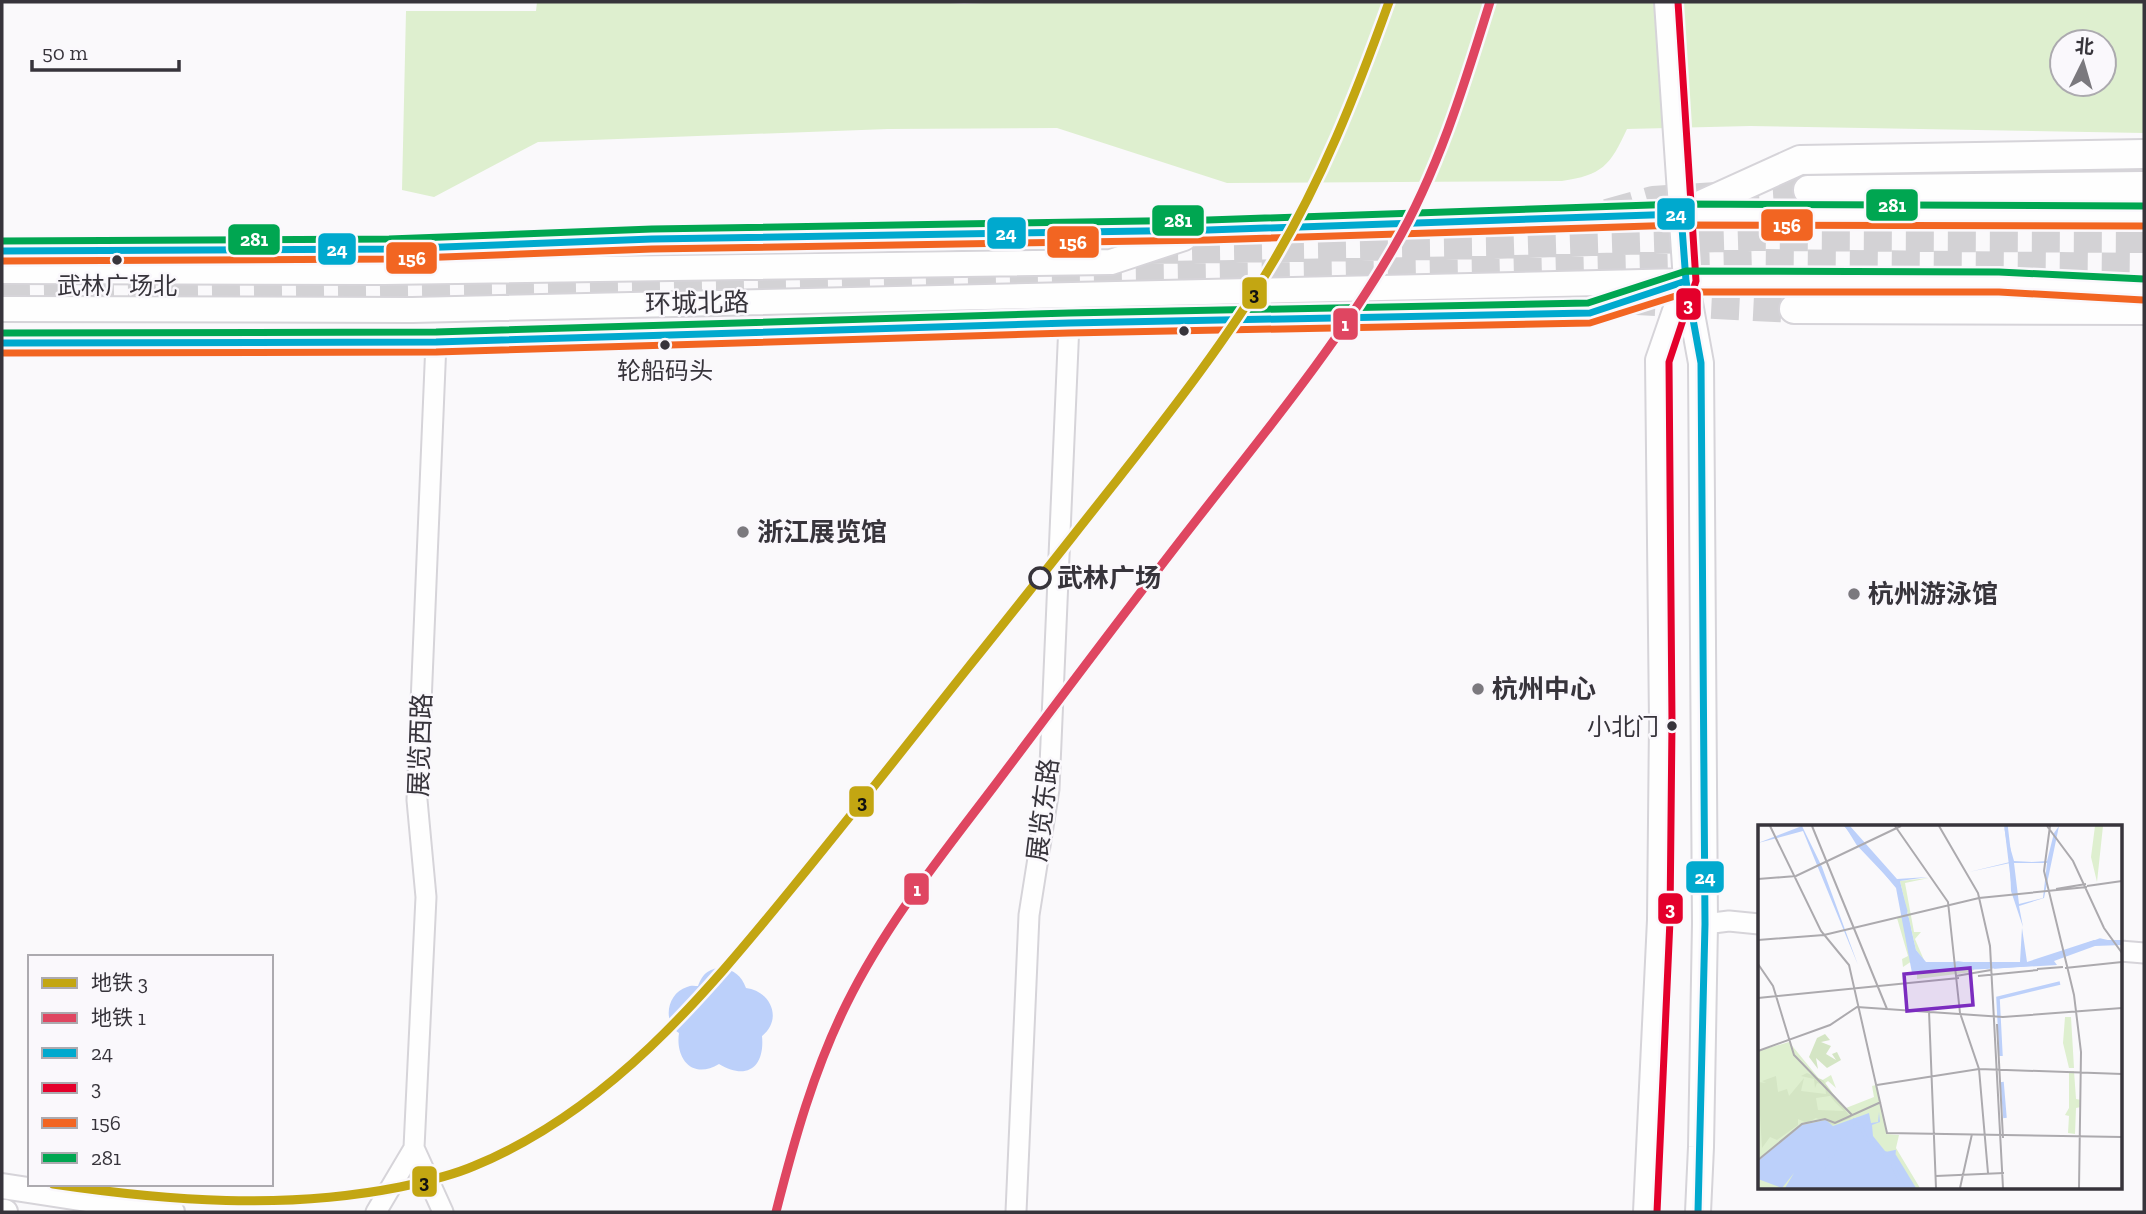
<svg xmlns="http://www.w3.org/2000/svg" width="2146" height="1214" viewBox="0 0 2146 1214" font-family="'Zilla Slab','Noto Sans SC',serif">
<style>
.green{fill:#deefcf;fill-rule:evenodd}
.water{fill:#bcd0fa}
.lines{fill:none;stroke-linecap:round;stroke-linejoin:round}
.highway-tunnel{stroke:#d3d2d5;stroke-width:28;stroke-dasharray:28 14;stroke-linecap:butt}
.minor-casing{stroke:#d6d4d9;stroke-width:23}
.major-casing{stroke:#d6d4d9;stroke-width:28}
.highway-casing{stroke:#d6d4d9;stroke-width:32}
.minor{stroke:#fefefe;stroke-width:19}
.major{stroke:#fefefe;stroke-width:24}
.highway{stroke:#fefefe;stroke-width:28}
.bus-1-casing{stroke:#faf8fc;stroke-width:12}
.bus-2-casing{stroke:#faf8fc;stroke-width:12}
.bus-3-casing{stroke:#faf8fc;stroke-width:12}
.bus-4-casing{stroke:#faf8fc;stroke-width:12}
.bus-1{stroke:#00a9ce;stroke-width:7}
.bus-2{stroke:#e4002b;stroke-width:7}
.bus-3{stroke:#f26522;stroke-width:7}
.bus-4{stroke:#00a651;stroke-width:7}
.metro-1-casing{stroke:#faf8fc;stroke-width:14}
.metro-2-casing{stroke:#faf8fc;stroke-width:14}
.metro-1{stroke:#c3a612;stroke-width:9}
.metro-2{stroke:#df4661;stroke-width:9}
.bus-dot{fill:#37343b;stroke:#faf8fc;stroke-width:2.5}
.poi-dot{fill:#7b797e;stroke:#faf8fc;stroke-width:2.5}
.stop-dot{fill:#faf8fc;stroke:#37343b;stroke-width:3.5}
.labels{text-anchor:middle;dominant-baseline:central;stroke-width:5;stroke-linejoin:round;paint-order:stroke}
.bus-label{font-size:24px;fill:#37343b;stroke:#faf8fc}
.street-label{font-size:26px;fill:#37343b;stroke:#faf8fc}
.poi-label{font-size:26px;font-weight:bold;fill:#37343b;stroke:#faf8fc;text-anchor:start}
.stop-label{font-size:26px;font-weight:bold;fill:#37343b;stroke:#faf8fc;text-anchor:start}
.inset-river{fill:none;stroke:#bcd0fa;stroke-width:3.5}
.inset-road{fill:none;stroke:#acaaae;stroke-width:2}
.view{fill:#7b2cbf;fill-opacity:0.15;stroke:#7b2cbf;stroke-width:3.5}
.inset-edge{fill:none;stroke:#37343b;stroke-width:3.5}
.line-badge{stroke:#faf8fc;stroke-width:2.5}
.badge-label{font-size:19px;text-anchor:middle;font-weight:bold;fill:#fff}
.pale-badge-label{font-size:19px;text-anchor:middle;font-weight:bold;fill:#111}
</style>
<rect width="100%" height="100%" fill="#faf9fb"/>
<path class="green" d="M 537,2 L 937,2 L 964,4 L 1004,2 L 2144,2 L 2144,133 L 1750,126 L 1627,129 C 1610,166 1602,175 1562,181 L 1227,183 L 1057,128 L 888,129 L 538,142 L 434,197 L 402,190 L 406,11 L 536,11 ZM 2062,42 L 2104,42 L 2104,84 L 2062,84 Z"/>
<path class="water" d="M 721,967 C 735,971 741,975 746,988 C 771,991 783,1019 762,1036 C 765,1067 747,1081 719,1064 C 693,1080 675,1059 679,1033 C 662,1022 667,993 687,987 C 691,985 695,986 698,986 C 703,973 708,970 721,967 Z"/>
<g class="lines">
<path class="highway-tunnel" d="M 1607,213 L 1653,200 L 1808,190
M 1150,250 L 1493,245 L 1755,237 L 2144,239
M 1545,287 L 1596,299 L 1794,309
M 2,294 L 1474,270 L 1762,263 L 2144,267"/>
<defs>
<path id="minor" d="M 436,342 L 417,800 L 426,897 L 414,1148 L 443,1212
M 1705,924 L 1729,921 L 1759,924
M 2120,951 L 2144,953
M 376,1212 L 414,1148
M 1016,1212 L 1029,915 L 1049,789 L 1069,323"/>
<path id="major" d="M 1667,2 L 1686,281 L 1701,363 L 1705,924 L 1701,1147 L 1698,1212
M 2,251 L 389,249 L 652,239 L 1208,230 L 1681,214 L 2144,216
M 2,271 L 384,272 L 1111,262 L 1184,238
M 2,309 L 412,310 L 1686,281 L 1999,282 L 2144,290
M 2,343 L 436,342 L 1069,323 L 1590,313 L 1662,289
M 2,1186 L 172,1212
M 2,1212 L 5,1212
M 1646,1212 L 1660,920 L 1662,722 L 1658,360 L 1685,282"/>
<path id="highway" d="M 1808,190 L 2144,186
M 1681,214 L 1800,160 L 2144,154
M 1794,309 L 2144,310"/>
</defs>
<use href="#minor" class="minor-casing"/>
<use href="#major" class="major-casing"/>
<use href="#highway" class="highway-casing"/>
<use href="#minor" class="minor"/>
<use href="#major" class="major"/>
<use href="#highway" class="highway"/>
<defs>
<path id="bus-1" d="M 2,251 L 389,249 L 652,239 L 1208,230 L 1681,214 L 1686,281 L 1701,363 L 1705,924 L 1698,1212
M 2,343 L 436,342 L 1069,323 L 1590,313 L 1686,281"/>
<path id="bus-2" d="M 1657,1212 L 1670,920 L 1672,722 L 1669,362 L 1696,281 L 1678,2"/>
<path id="bus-3" d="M 2,261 L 389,259 L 652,249 L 1208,240 L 1681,225 L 2144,226
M 2,353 L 436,352 L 1069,333 L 1590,323 L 1688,292 L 1999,292 L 2143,300"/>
<path id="bus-4" d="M 2,241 L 389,239 L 652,229 L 1208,220 L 1681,204 L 2144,206
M 2,333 L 436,332 L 1069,313 L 1588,303 L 1686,271 L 1999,272 L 2144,279"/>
</defs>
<use href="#bus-1" class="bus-1-casing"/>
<use href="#bus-2" class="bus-2-casing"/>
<use href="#bus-3" class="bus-3-casing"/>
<use href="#bus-4" class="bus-4-casing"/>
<use href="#bus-1" class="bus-1"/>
<use href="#bus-2" class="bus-2"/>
<use href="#bus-3" class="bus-3"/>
<use href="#bus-4" class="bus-4"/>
<defs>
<path id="metro-1" d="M 53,1184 C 168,1201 284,1210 400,1187 C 424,1182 451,1176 474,1166 C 608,1111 703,997 792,888 C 851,816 909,742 967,669 C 1018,606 1068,542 1118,479 C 1171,411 1226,341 1270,267 C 1321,183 1356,94 1389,2"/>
<path id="metro-2" d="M 776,1212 C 794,1141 814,1069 847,1003 C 886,924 942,855 995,785 C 1062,696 1129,606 1198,518 C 1266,431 1338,344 1394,247 C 1438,171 1464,86 1490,2"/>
</defs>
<use href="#metro-1" class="metro-1-casing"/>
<use href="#metro-2" class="metro-2-casing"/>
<use href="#metro-1" class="metro-1"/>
<use href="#metro-2" class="metro-2"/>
</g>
<g class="bus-dot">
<circle cx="117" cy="260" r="6"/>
<circle cx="1184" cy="331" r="6"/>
<circle cx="665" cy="345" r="6"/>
<circle cx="1672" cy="726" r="6"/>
</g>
<g class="poi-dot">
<circle cx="743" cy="532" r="7"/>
<circle cx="1854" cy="594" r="7"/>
<circle cx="1478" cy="689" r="7"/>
</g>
<circle class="stop-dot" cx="1040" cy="578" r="10"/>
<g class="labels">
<g class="bus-label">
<text x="117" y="285">武林广场北</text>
<text x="665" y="370">轮船码头</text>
<text x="1659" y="726" text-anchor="end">小北门</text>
</g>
<g class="street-label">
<text transform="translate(697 303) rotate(-1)">环城北路</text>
<text transform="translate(420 745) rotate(-88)">展览西路</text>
<text transform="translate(1043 810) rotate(-83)">展览东路</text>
</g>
<g class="poi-label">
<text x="757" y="532">浙江展览馆</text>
<text x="1868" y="594">杭州游泳馆</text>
<text x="1492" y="689">杭州中心</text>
</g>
<g class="stop-label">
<text x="1057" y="578">武林广场</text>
</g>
</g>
<g transform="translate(1758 825)">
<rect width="364" height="364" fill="#faf9fb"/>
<path d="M 337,1 L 345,1 L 339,57 L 333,32 ZM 171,53 L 147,58 L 156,107 L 163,107 L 157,114 L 166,135 L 158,125 L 142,56 ZM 146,90 L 154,136 L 145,142 L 144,134 L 150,131 L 139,93 ZM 195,142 L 218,142 L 214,147 L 159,154 L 159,148 ZM 307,192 L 313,192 L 316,243 L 311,243 L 305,218 ZM 31,217 L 63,256 L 73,250 L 78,263 L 70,256 L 66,259 L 88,283 L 116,272 L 114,261 L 118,260 L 129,309 L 141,310 L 138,323 L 162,363 L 0,363 L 0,226 ZM 311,246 L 316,246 L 318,274 L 323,275 L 323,282 L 318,283 L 317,309 L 310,308 L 311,291 L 307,290 L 311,283 Z" fill="#deefcf"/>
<path d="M 67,209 L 72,215 L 63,217 L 73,221 L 68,229 L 78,235 L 74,229 L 79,227 L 83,235 L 69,243 L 58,233 L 60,244 L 51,232 L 59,213 ZM 49,248 L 65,255 L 93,293 L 75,300 L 58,293 L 49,298 L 40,294 L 40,300 L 19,315 L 12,312 L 4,323 L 0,257 L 8,258 L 4,256 L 18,251 L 20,267 L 29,264 L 31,271 L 46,253 L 43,266 L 68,269 L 67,260 L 59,258 L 57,263 L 56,254 L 43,251 ZM 72,271 L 77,277 L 86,286 L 60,285 L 58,273 Z" fill="#d4e5c4" fill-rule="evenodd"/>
<path d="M 44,1 L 64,42 L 100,140 L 45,6 L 0,18 ZM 86,1 L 92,1 L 139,54 L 170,52 L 142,56 L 158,125 L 168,137 L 262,137 L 264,103 L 269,137 L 336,115 L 364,115 L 364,120 L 337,121 L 296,136 L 299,140 L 154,148 L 138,63 ZM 246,1 L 256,36 L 274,37 L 289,36 L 296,8 L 301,1 L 286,73 L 261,81 L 265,102 L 253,66 L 252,38 L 211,47 L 252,37 ZM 256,38 L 289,38 L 285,73 L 261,79 ZM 121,287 L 122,297 L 114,300 L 115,311 L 127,326 L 138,330 L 158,363 L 27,363 L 36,348 L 24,363 L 0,354 L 0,336 L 44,300 L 68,295 L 75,301 L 111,288 L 113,298 L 120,297 Z" fill="#bcd0fa" fill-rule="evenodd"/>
<path class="inset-river" d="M 89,1 L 100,19 L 141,62 L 148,87M 248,1 L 255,59M 149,93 L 157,135 L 165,145 L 200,138 L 230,142M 236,142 L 276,139 L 342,115 L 355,118M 243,231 L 240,173 L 302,158M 244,257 L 247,293M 98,293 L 109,314 L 127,329 L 136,327 L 135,341 L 146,363M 53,363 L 97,294"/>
<path class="inset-road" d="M 12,1 L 63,106 L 91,140 L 129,308 L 364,312M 54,1 L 129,184M 137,1 L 190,77 L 202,188M 181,1 L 220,68 L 232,121 L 245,363M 289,1 L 315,36 L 346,103 L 364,128M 292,1 L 286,46 L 316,170 L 323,227 L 321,363M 0,54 L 38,51 L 143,1M 329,61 L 364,56M 298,64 L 328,59M 0,115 L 66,110 L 221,73 L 329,62M 0,139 L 15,161 L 36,230 L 94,290M 307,143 L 364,137M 279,144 L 305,142M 198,151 L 233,145M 220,151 L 280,145M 0,173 L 201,153M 171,186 L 178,363M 202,188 L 221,244 L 230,348M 239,199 L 245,313M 0,226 L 72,200 L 99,182 L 245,192 L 364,183M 119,260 L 221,244 L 364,249M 0,335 L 44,299 L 67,294 L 77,298 L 123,277M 178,351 L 246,348M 202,363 L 214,309"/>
<path class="view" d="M 212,143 L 215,180 L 149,186 L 146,149 Z"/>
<rect width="364" height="364" class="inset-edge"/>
</g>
<g class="line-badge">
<rect x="1865" y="188" width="54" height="34" rx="7" fill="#00a651"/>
<rect x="1656" y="197" width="40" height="34" rx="7" fill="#00a9ce"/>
<rect x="1151" y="204" width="54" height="33" rx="7" fill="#00a651"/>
<rect x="1760" y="208" width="54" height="34" rx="7" fill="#f26522"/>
<rect x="986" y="216" width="41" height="34" rx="7" fill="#00a9ce"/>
<rect x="227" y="223" width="54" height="33" rx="7" fill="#00a651"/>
<rect x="1046" y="225" width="54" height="34" rx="7" fill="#f26522"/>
<rect x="317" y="232" width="40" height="34" rx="7" fill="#00a9ce"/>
<rect x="385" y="241" width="53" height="34" rx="7" fill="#f26522"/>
<rect x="1241" y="276" width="27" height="34" rx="7" fill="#c3a612"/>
<rect x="1675" y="287" width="27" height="34" rx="7" fill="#e4002b"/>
<rect x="1332" y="307" width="27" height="34" rx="7" fill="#df4661"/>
<rect x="848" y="785" width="27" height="33" rx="7" fill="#c3a612"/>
<rect x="1685" y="860" width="40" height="34" rx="7" fill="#00a9ce"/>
<rect x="903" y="872" width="27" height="34" rx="7" fill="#df4661"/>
<rect x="1657" y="892" width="27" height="33" rx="7" fill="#e4002b"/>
<rect x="411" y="1165" width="27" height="33" rx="7" fill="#c3a612"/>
</g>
<g class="badge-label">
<text x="1892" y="212">281</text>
<text x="1676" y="221">24</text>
<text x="1178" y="227">281</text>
<text x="1787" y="232">156</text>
<text x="1006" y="240">24</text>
<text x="254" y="246">281</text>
<text x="1073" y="249">156</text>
<text x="337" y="256">24</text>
<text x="412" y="265">156</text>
<text x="1688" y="311">3</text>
<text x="1345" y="331">1</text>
<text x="1705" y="884">24</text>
<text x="917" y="896">1</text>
<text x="1670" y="915">3</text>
</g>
<g class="pale-badge-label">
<text x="1254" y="300">3</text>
<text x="862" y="808">3</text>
<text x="424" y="1188">3</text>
</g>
<rect width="2146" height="1214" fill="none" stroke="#37343b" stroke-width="7"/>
<rect x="28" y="955" width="245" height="231" fill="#faf8fc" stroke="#acaaaf" stroke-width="2"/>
<rect x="42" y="978" width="35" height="10" fill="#c3a612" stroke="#acaaaf" stroke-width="2"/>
<text x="91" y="990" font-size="21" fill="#37343b">地铁 3</text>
<rect x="42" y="1013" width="35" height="10" fill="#df4661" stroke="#acaaaf" stroke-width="2"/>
<text x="91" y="1025" font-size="21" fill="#37343b">地铁 1</text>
<rect x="42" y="1048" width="35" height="10" fill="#00a9ce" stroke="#acaaaf" stroke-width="2"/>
<text x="91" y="1060" font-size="21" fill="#37343b">24</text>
<rect x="42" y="1083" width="35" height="10" fill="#e4002b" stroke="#acaaaf" stroke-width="2"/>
<text x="91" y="1095" font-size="21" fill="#37343b">3</text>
<rect x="42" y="1118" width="35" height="10" fill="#f26522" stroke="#acaaaf" stroke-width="2"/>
<text x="91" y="1130" font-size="21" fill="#37343b">156</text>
<rect x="42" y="1153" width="35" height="10" fill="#00a651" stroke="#acaaaf" stroke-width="2"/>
<text x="91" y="1165" font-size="21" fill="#37343b">281</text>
<g transform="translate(2083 63) rotate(5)"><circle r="33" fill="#faf8fc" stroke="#acaaaf" stroke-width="2"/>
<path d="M0-5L12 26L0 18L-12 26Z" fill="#7b797e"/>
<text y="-10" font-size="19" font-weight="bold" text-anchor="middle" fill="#37343b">北</text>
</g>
<path d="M32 60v10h147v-10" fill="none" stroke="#37343b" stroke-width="3.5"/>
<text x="42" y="60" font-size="21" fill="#37343b" stroke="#faf8fc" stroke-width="5" paint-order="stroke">50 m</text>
</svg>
